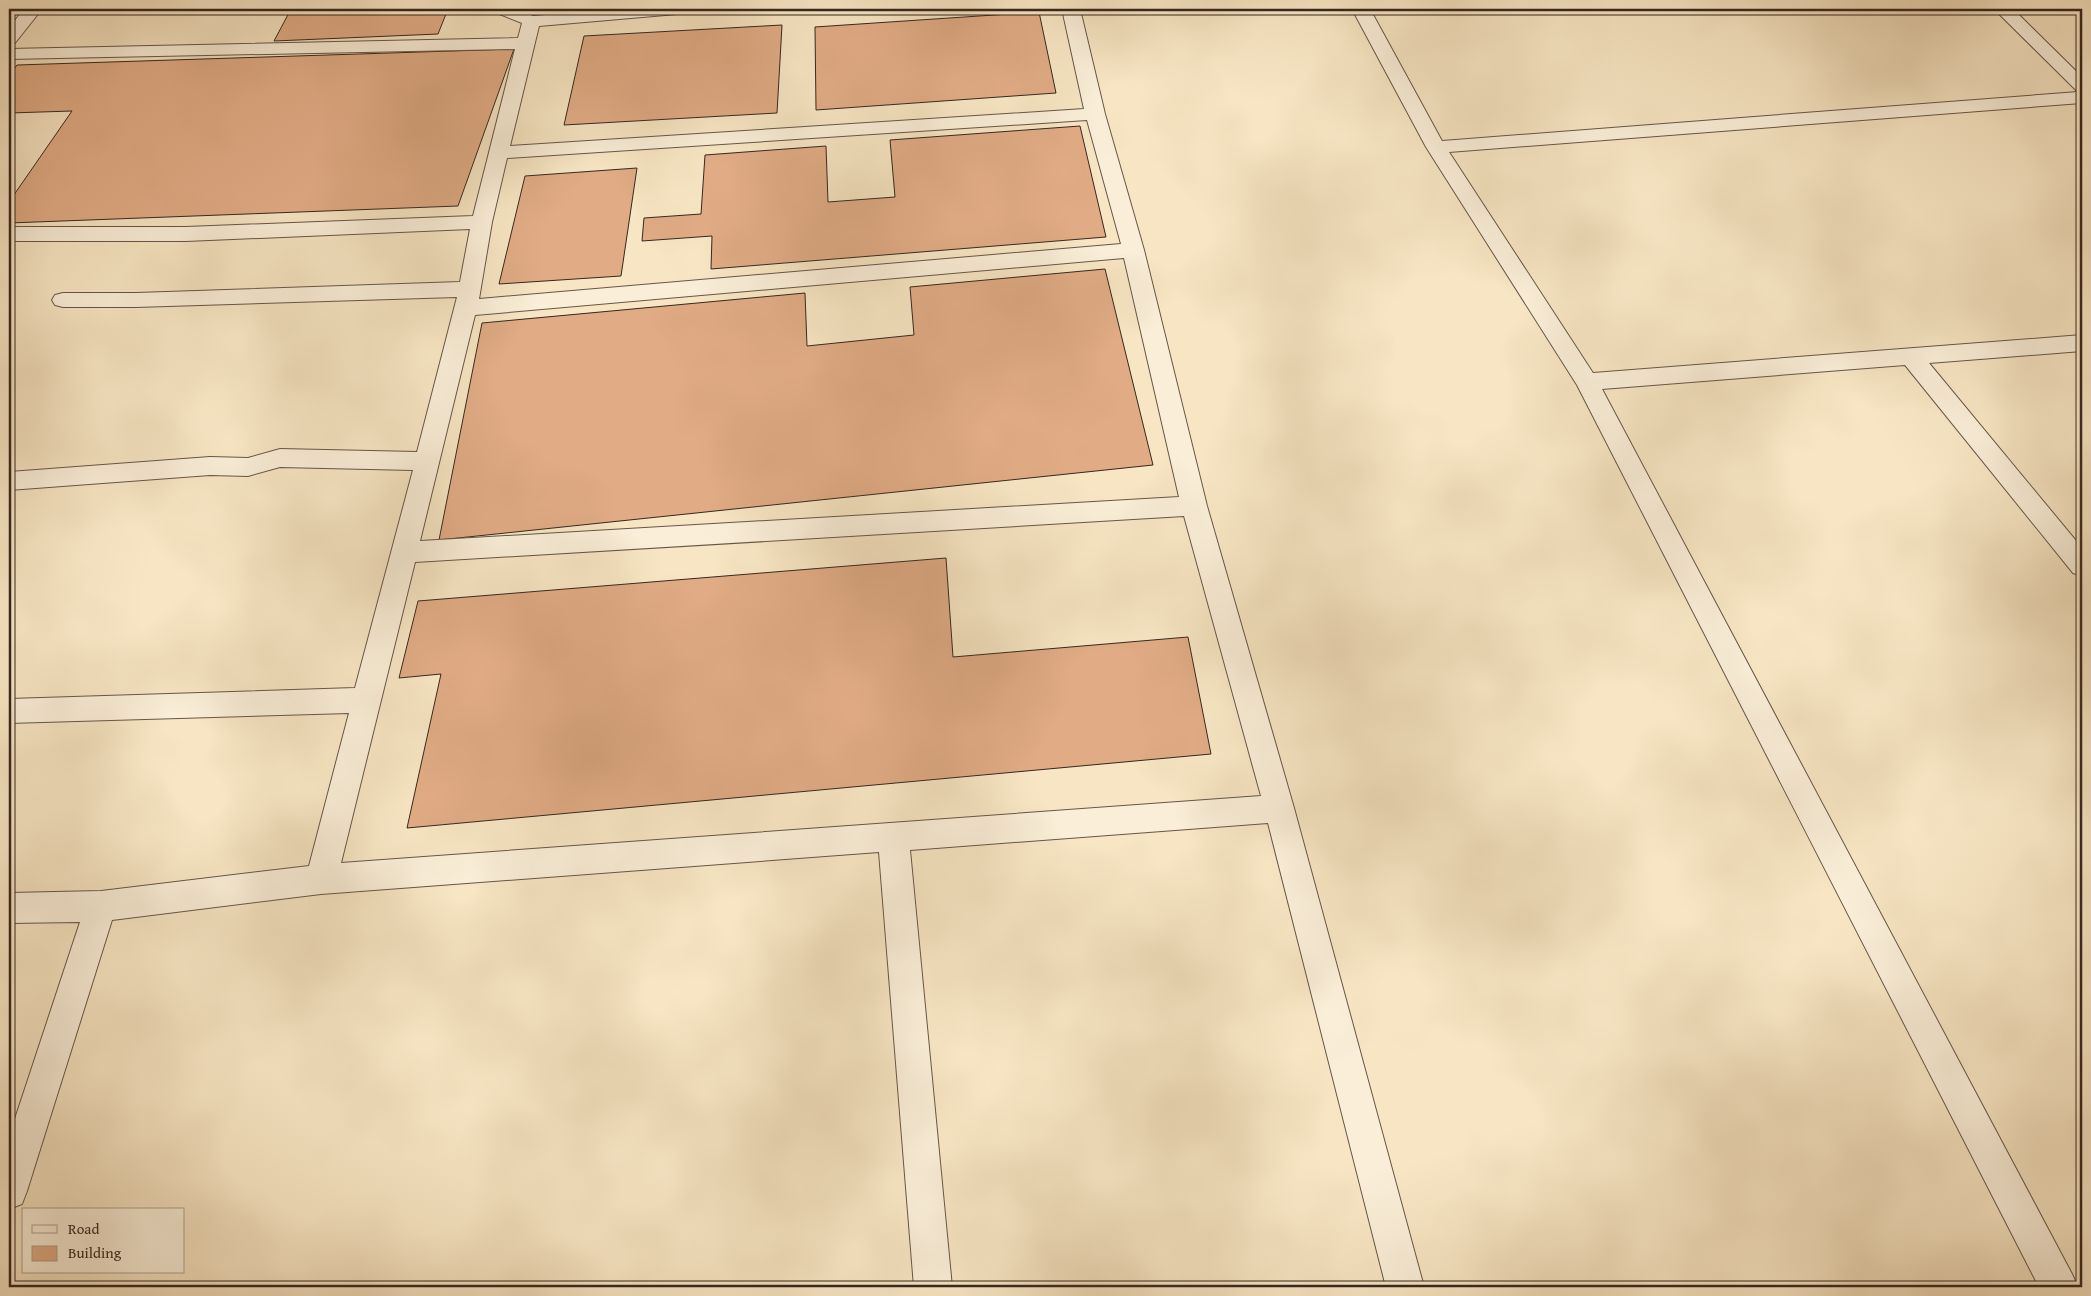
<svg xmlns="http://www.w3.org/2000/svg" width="2091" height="1296" viewBox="0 0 2091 1296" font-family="'Gentium Book Plus',serif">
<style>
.building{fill:#e0ab85;stroke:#37271f}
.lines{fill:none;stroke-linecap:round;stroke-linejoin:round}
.minor-casing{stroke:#675648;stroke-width:2}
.minor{fill:#faeed8;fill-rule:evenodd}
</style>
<rect width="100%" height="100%" fill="#f7e5c3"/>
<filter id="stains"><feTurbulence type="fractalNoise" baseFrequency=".004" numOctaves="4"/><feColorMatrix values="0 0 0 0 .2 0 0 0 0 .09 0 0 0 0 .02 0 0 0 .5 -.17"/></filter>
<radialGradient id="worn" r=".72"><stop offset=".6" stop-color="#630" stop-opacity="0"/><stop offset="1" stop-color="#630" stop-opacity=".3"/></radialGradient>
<path class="building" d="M 291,9 L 448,9 L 438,34 L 274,41 Z
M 1039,12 L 1056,93 L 816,110 L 815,27 Z
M 782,25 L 777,113 L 564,125 L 584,36 Z
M 514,49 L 458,206 L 9,223 L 9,202 L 72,111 L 9,113 L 9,76 L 17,65 Z
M 1080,126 L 1106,237 L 711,269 L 712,236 L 642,241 L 644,218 L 701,214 L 705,155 L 826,146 L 828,202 L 895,197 L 890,140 Z
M 637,168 L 621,276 L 499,284 L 525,176 Z
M 1105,269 L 1153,465 L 439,540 L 482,323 L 805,293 L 807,346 L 914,335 L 910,287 Z
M 946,558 L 953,657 L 1188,637 L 1211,754 L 407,828 L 441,674 L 399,678 L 418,601 Z"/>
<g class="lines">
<defs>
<path id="minor" d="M 24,9 L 42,9 L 15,43 L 9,44 L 9,28 Z
M 494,9 L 517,9 L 533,16 L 616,9 L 686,9 L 683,13 L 677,14 L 539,26 L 510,146 L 1084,109 L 1062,9 L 1080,9 L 1105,114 L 1144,250 L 1207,506 L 1294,808 L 1424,1287 L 1386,1287 L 1268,823 L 910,850 L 952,1287 L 914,1287 L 879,852 L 321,894 L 112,920 L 27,1191 L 22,1204 L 9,1209 L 9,1137 L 80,922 L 9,923 L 9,893 L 101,891 L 309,866 L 349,713 L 9,723 L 9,699 L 355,688 L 413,470 L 280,467 L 248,476 L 210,475 L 9,490 L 9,472 L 210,457 L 248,458 L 280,449 L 417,452 L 457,297 L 136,307 L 63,307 L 55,305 L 52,300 L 55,295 L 63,293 L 136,293 L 460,282 L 470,229 L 186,241 L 9,241 L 9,227 L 186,227 L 473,216 L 515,49 L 9,59 L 9,49 L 518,38 L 522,23 L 497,13 ZM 1087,120 L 1121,244 L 479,299 L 492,222 L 507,158 ZM 1124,258 L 1179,497 L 420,541 L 475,315 ZM 1184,516 L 1261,796 L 341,863 L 415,562 Z
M 1352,9 L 1370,9 L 1442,141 L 2078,92 L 1994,9 L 2013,9 L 2082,77 L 2082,103 L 1449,152 L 1593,373 L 2082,335 L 2082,351 L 1929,363 L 2082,548 L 2082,576 L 2073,573 L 1905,365 L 1602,389 L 2072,1274 L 2078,1287 L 2039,1287 L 1577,385 L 1426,147 Z"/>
</defs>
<use href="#minor" class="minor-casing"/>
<use href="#minor" class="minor"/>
</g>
<rect width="2091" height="1296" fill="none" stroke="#f7e5c3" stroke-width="30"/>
<rect x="10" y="10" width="2071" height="1276" fill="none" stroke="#37271f" stroke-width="2.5"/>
<rect x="15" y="15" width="2061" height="1266" fill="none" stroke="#37271f"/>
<rect x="22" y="1208" width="162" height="65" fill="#faeed8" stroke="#ac9e8e"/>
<rect x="32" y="1225" width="25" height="8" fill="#faeed8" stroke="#ac9e8e"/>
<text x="68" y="1234" font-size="15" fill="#37271f">Road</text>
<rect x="32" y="1246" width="25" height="15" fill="#e0ab85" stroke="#ac9e8e"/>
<text x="68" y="1258" font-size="15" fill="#37271f">Building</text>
<rect width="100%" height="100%" filter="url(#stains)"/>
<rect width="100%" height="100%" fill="url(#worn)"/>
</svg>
